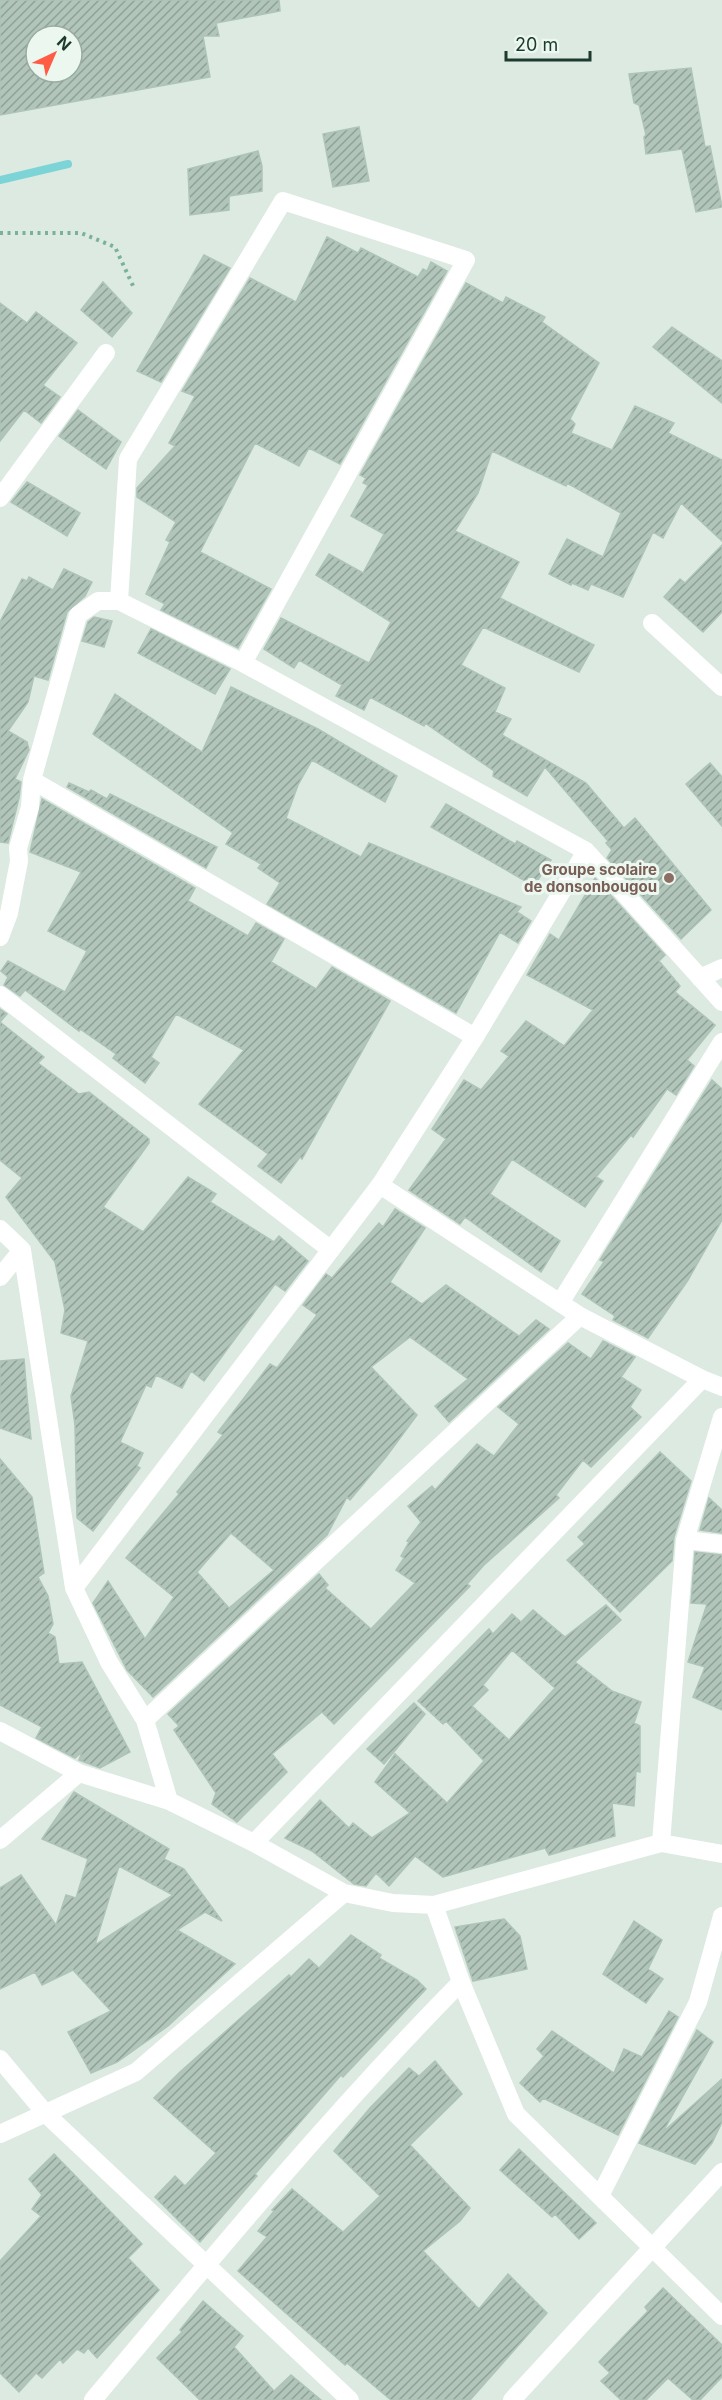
<svg xmlns="http://www.w3.org/2000/svg" width="722" height="2400" viewBox="0 0 722 2400" font-family="Inter,sans-serif">
<style>
.lines{fill:none;stroke-linecap:round;stroke-linejoin:round}
.stream{stroke:#7cd4d7;stroke-width:8}
.building{fill:url(#building-hatch);stroke:#aec4b8;stroke-width:1.5;fill-rule:evenodd}
.path{stroke:#79b299;stroke-width:4;stroke-dasharray:3 4.5;stroke-linecap:butt}
.street{stroke:#fff;stroke-width:18}
.education-dot{fill:#8d6e63;stroke:#ecf7f0;stroke-width:2}
.labels{text-anchor:middle;dominant-baseline:central;stroke-width:6;stroke-linejoin:round;paint-order:stroke}
.education-label{font-size:15px;font-weight:bold;fill:#785e54;stroke:#ecf7f0;text-anchor:end}
</style>
<defs>
<pattern id="building-hatch" width="6" height="6" patternUnits="userSpaceOnUse" patternTransform="scale(1.5)"><rect width="6" height="6" fill="#b1c5bb"/><path d="M-1 1l2-2M0 6l6-6M5 7l2-2" fill="none" stroke="#8fa198"/></pattern>
</defs>
<rect width="100%" height="100%" fill="#dceae2"/>
<g class="lines">
<path class="stream" d="M 0,180 L 68,164"/>
</g>
<path class="building" d="M 0,0 L 279,0 L 280,11 L 216,23 L 219,36 L 203,36 L 210,77 L 0,115 ZM 36,36 L 72,36 L 72,72 L 36,72 Z
M 691,68 L 705,147 L 710,146 L 722,207 L 696,212 L 682,149 L 646,154 L 644,137 L 646,135 L 639,105 L 634,103 L 629,74 Z
M 359,127 L 369,181 L 333,187 L 323,134 Z
M 258,151 L 262,166 L 262,191 L 229,196 L 229,210 L 190,215 L 188,169 Z
M 327,237 L 358,253 L 361,248 L 418,277 L 423,269 L 427,271 L 431,262 L 447,271 L 340,464 L 309,448 L 299,466 L 255,443 L 200,552 L 271,589 L 238,648 L 161,610 L 165,604 L 146,594 L 170,542 L 166,540 L 176,522 L 137,497 L 137,488 L 175,446 L 169,443 L 195,396 L 182,391 L 250,278 L 296,302 Z
M 204,255 L 230,268 L 161,382 L 137,371 Z
M 103,282 L 132,313 L 112,337 L 81,310 Z
M 466,283 L 503,303 L 506,297 L 545,317 L 542,322 L 599,363 L 570,419 L 575,424 L 571,433 L 612,450 L 635,406 L 674,423 L 668,433 L 722,460 L 722,541 L 681,503 L 663,538 L 653,532 L 623,597 L 591,584 L 588,590 L 572,583 L 571,585 L 549,574 L 567,539 L 603,557 L 621,513 L 567,483 L 566,486 L 492,451 L 478,493 L 455,531 L 519,562 L 500,598 L 594,645 L 579,672 L 483,627 L 461,665 L 505,688 L 495,712 L 511,719 L 502,735 L 586,783 L 624,828 L 635,818 L 711,910 L 681,939 L 607,858 L 612,850 L 606,843 L 608,841 L 545,767 L 527,796 L 493,776 L 494,771 L 425,723 L 424,726 L 370,697 L 364,710 L 336,696 L 342,685 L 299,660 L 294,668 L 264,649 L 281,618 L 369,663 L 391,622 L 316,575 L 329,554 L 363,573 L 384,534 L 351,516 L 368,485 L 363,483 L 366,478 L 360,475 Z
M 0,303 L 27,323 L 36,312 L 77,343 L 43,385 L 60,397 L 41,423 L 24,410 L 0,441 Z
M 672,327 L 722,361 L 722,403 L 653,347 Z
M 78,410 L 121,442 L 106,469 L 59,436 Z
M 27,482 L 80,513 L 67,536 L 11,502 Z
M 722,545 L 722,612 L 703,632 L 664,597 L 680,579 L 685,583 Z
M 64,569 L 92,582 L 85,596 L 67,612 L 48,680 L 34,676 L 28,702 L 8,731 L 27,742 L 29,750 L 15,779 L 21,782 L 19,798 L 8,843 L 0,842 L 0,622 L 22,579 L 27,581 L 29,577 L 53,590 Z
M 94,617 L 112,621 L 104,647 L 82,641 L 88,622 Z
M 151,629 L 230,669 L 215,694 L 138,653 Z
M 231,687 L 318,729 L 397,776 L 385,802 L 312,760 L 298,785 L 286,818 L 361,857 L 369,843 L 521,907 L 517,912 L 531,921 L 518,943 L 500,932 L 456,1013 L 267,904 L 280,883 L 258,868 L 261,864 L 226,844 L 233,833 L 93,734 L 115,694 L 202,752 Z
M 710,763 L 722,777 L 722,826 L 686,784 Z
M 69,783 L 89,792 L 91,790 L 107,799 L 110,794 L 217,847 L 206,868 L 67,787 Z
M 42,799 L 195,888 L 188,901 L 248,936 L 256,923 L 284,939 L 271,962 L 316,989 L 332,967 L 390,1001 L 302,1159 L 300,1157 L 281,1183 L 258,1166 L 268,1154 L 199,1104 L 244,1050 L 176,1014 L 151,1057 L 159,1063 L 145,1083 L 113,1058 L 116,1054 L 80,1029 L 79,1031 L 25,990 L 20,996 L 4,985 L 8,977 L 1,971 L 8,961 L 65,992 L 87,951 L 48,931 L 81,872 L 30,852 Z
M 446,804 L 515,844 L 517,841 L 551,860 L 534,886 L 431,827 Z
M 595,878 L 665,955 L 659,961 L 680,986 L 675,992 L 715,1025 L 687,1060 L 694,1066 L 676,1095 L 667,1089 L 633,1137 L 631,1135 L 596,1177 L 603,1181 L 585,1207 L 512,1159 L 490,1194 L 560,1241 L 541,1272 L 465,1217 L 460,1224 L 409,1190 L 446,1139 L 432,1129 L 464,1080 L 481,1090 L 509,1056 L 501,1051 L 526,1021 L 564,1046 L 593,1010 L 527,975 L 550,934 L 559,940 Z
M 0,1009 L 7,1014 L 0,1022 L 44,1057 L 38,1063 L 79,1094 L 89,1092 L 149,1139 L 149,1143 L 103,1207 L 143,1232 L 188,1177 L 216,1194 L 210,1202 L 274,1242 L 279,1236 L 308,1261 L 285,1291 L 275,1284 L 204,1381 L 191,1371 L 182,1388 L 156,1375 L 151,1387 L 146,1385 L 120,1442 L 143,1453 L 137,1466 L 140,1468 L 93,1531 L 77,1518 L 75,1425 L 71,1396 L 88,1341 L 61,1333 L 65,1310 L 55,1262 L 6,1197 L 22,1178 L 0,1160 Z
M 712,1080 L 722,1089 L 722,1220 L 688,1280 L 648,1338 L 613,1320 L 615,1316 L 582,1294 L 604,1262 L 600,1260 Z
M 395,1209 L 425,1228 L 390,1282 L 422,1304 L 446,1285 L 519,1336 L 536,1320 L 549,1329 L 449,1422 L 435,1406 L 468,1379 L 410,1337 L 371,1367 L 417,1415 L 386,1457 L 350,1500 L 347,1497 L 327,1535 L 153,1697 L 127,1670 L 93,1603 L 108,1581 L 145,1639 L 174,1597 L 126,1558 L 179,1494 L 177,1492 L 223,1435 L 218,1432 L 270,1364 L 277,1368 L 317,1315 L 303,1305 L 326,1274 L 332,1278 L 379,1223 L 383,1227 ZM 231,1533 L 274,1570 L 229,1608 L 197,1572 Z
M 603,1341 L 635,1357 L 621,1377 L 641,1390 L 630,1407 L 641,1417 L 591,1467 L 583,1460 L 556,1495 L 559,1498 L 484,1565 L 467,1584 L 470,1586 L 334,1724 L 322,1712 L 272,1754 L 287,1772 L 237,1822 L 212,1804 L 216,1793 L 174,1730 L 179,1726 L 168,1714 L 319,1574 L 328,1585 L 325,1588 L 371,1629 L 415,1583 L 396,1570 L 404,1558 L 401,1556 L 409,1542 L 407,1541 L 421,1522 L 408,1506 L 432,1486 L 435,1490 L 477,1444 L 494,1456 L 519,1424 L 498,1407 L 568,1343 L 591,1359 Z
M 24,1359 L 27,1396 L 31,1439 L 0,1428 L 0,1361 Z
M 660,1452 L 691,1481 L 674,1537 L 672,1561 L 620,1612 L 567,1560 L 585,1544 L 578,1537 Z
M 0,1459 L 32,1497 L 44,1573 L 38,1577 L 48,1596 L 53,1624 L 48,1633 L 55,1637 L 59,1664 L 82,1662 L 130,1752 L 100,1768 L 79,1760 L 82,1752 L 75,1758 L 36,1738 L 42,1727 L 0,1705 Z
M 709,1498 L 722,1510 L 722,1533 L 700,1530 Z
M 695,1552 L 722,1555 L 722,1710 L 693,1697 L 705,1667 L 688,1662 L 707,1604 L 691,1603 Z
M 606,1605 L 621,1620 L 575,1662 L 612,1691 L 641,1702 L 634,1723 L 640,1726 L 640,1772 L 636,1771 L 634,1806 L 612,1803 L 615,1836 L 549,1855 L 545,1848 L 443,1877 L 415,1856 L 389,1886 L 376,1873 L 366,1886 L 354,1884 L 312,1851 L 285,1838 L 320,1800 L 349,1828 L 353,1823 L 372,1838 L 410,1813 L 375,1782 L 395,1754 L 447,1803 L 484,1761 L 446,1721 L 443,1724 L 418,1701 L 489,1629 L 493,1634 L 512,1614 L 521,1622 L 533,1610 L 565,1637 ZM 512,1650 L 555,1688 L 509,1740 L 472,1706 L 488,1690 L 483,1685 Z
M 414,1703 L 425,1714 L 384,1764 L 367,1749 Z
M 74,1792 L 169,1849 L 164,1859 L 184,1869 L 222,1921 L 205,1912 L 177,1930 L 235,1964 L 168,2026 L 117,2062 L 91,2073 L 68,2032 L 111,2011 L 73,1970 L 42,1985 L 35,1972 L 0,1989 L 0,1888 L 21,1875 L 56,1925 L 66,1895 L 76,1898 L 88,1859 L 42,1839 ZM 119,1866 L 173,1895 L 95,1945 Z
M 504,1919 L 520,1936 L 527,1969 L 473,1981 L 455,1927 Z
M 634,1921 L 662,1940 L 648,1969 L 663,1979 L 646,2003 L 603,1974 Z
M 351,1935 L 381,1955 L 379,1958 L 417,1980 L 426,1989 L 343,2077 L 341,2075 L 255,2174 L 257,2176 L 200,2242 L 155,2197 L 175,2176 L 185,2186 L 216,2153 L 154,2098 L 180,2072 L 289,1975 L 291,1977 L 309,1959 L 319,1968 Z
M 669,2011 L 678,2017 L 618,2135 L 543,2098 L 540,2102 L 520,2083 L 544,2056 L 537,2049 L 552,2031 L 614,2073 L 624,2049 L 642,2057 Z
M 697,2030 L 713,2042 L 663,2132 L 722,2079 L 722,2122 L 712,2143 L 695,2164 L 639,2143 Z
M 435,2061 L 462,2094 L 410,2145 L 470,2208 L 460,2221 L 423,2251 L 479,2309 L 508,2274 L 547,2313 L 470,2400 L 391,2400 L 347,2363 L 345,2365 L 238,2271 L 267,2237 L 258,2231 L 274,2211 L 272,2210 L 292,2189 L 343,2232 L 380,2196 L 334,2151 L 370,2108 L 409,2068 L 419,2076 Z
M 519,2149 L 596,2223 L 579,2239 L 555,2214 L 552,2217 L 500,2170 Z
M 54,2154 L 142,2244 L 128,2258 L 159,2290 L 97,2358 L 88,2348 L 84,2353 L 77,2349 L 63,2363 L 60,2359 L 42,2378 L 36,2373 L 19,2392 L 0,2373 L 0,2261 L 41,2216 L 32,2209 L 42,2195 L 29,2179 Z
M 663,2288 L 722,2345 L 722,2377 L 700,2400 L 693,2400 L 668,2378 L 646,2400 L 621,2400 L 601,2381 L 610,2373 L 599,2362 L 648,2311 L 645,2307 Z
M 203,2301 L 243,2336 L 234,2347 L 274,2391 L 291,2375 L 321,2400 L 200,2400 L 157,2358 L 182,2332 L 180,2330 Z"/>
<g class="lines">
<path class="path" d="M 0,233 L 81,233 L 115,247 L 134,288"/>
<path class="street" d="M 0,498 L 106,353
M 119,601 L 128,459 L 283,201 L 466,260 L 243,663
M 652,623 L 722,687
M 32,780 L 475,1037
M 0,937 L 9,913 L 19,861 L 18,848 L 30,807 L 32,780 L 78,615 L 98,601 L 119,601 L 243,663 L 586,851 L 722,1002
M 700,978 L 722,968
M 0,995 L 331,1250
M 380,1185 L 580,1316 L 702,1379
M 0,1229 L 22,1250 L 74,1588 L 109,1662 L 145,1720 L 169,1801
M 0,1277 L 22,1250
M 560,1303 L 722,1042
M 685,1540 L 722,1544
M 74,1588 L 380,1185 L 475,1037 L 586,851
M 145,1720 L 580,1316
M 0,1731 L 79,1773 L 169,1801 L 254,1843 L 344,1893 L 393,1903 L 434,1905 L 661,1843 L 722,1854
M 0,1840 L 79,1773
M 254,1843 L 702,1379 L 722,1387
M 661,1843 L 685,1540 L 722,1417
M 434,1905 L 461,1982 L 516,2114 L 722,2316
M 0,2059 L 46,2114 L 350,2400
M 0,2134 L 136,2072 L 344,1893
M 600,2196 L 698,2002 L 722,1916
M 93,2400 C 212,2258 331,2114 461,1982
M 512,2400 L 722,2172"/>
</g>
<circle class="education-dot" cx="669" cy="878" r="6"/>
<g class="labels">
<g class="education-label">
<text x="657" y="869">Groupe scolaire<tspan x="657" dy="17">de donsonbougou</tspan></text>
</g>
</g>
<g transform="translate(54 54) rotate(44)"><circle r="28" fill="#ecf7f0" stroke="#99aca3" stroke-width="1.5"/>
<path d="M0-4.5L10 22L0 15L-10 22Z" fill="#ff5c45"/>
<text y="-9" font-size="16" font-weight="bold" text-anchor="middle" fill="#1c3b2f">N</text>
</g>
<path d="M506 51v9h84v-9" fill="none" stroke="#1c3b2f" stroke-width="3"/>
<text x="515" y="51" font-size="18" fill="#1c3b2f" stroke="#ecf7f0" stroke-width="4.5" paint-order="stroke">20 m</text>
</svg>
